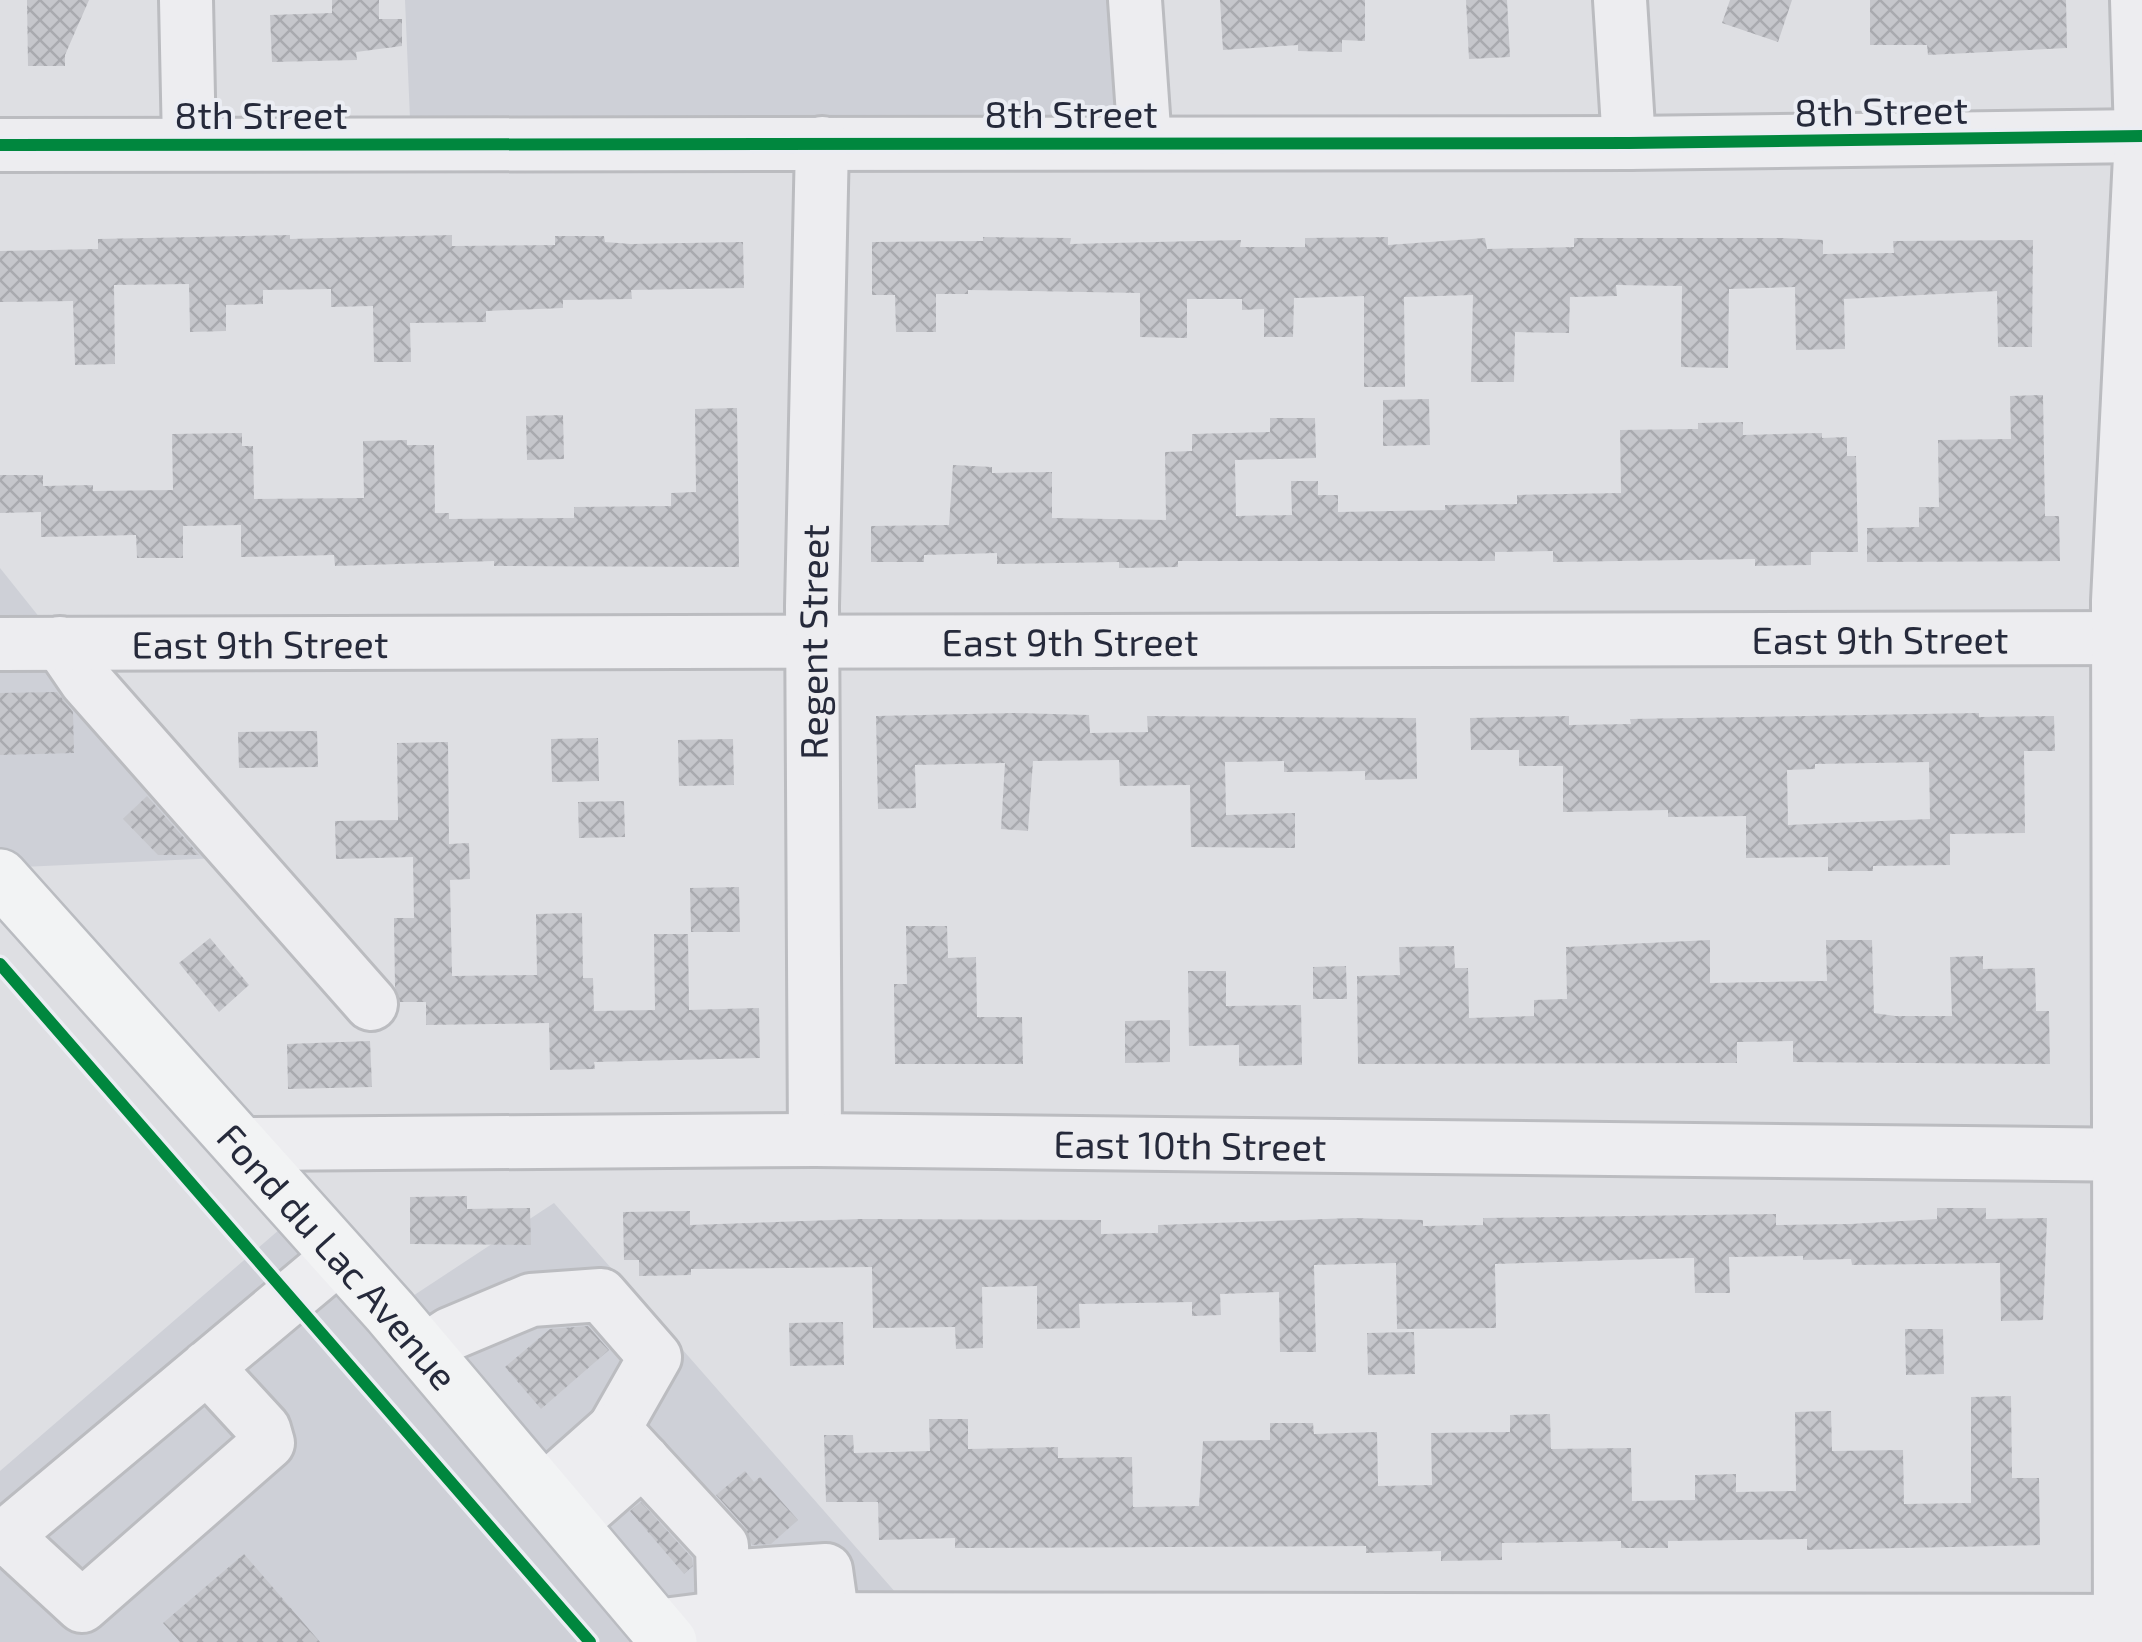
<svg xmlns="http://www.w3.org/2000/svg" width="2142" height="1642" viewBox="0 0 2142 1642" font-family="'Exo 2',sans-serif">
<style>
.built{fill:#ced0d7}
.building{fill:url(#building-cross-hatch);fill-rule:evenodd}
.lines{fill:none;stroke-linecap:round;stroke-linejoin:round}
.minor-casing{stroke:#bbbcc0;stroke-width:58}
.major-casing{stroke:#babcc1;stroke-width:60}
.minor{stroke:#ededf0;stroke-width:52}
.major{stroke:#f2f3f4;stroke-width:55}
.cycleway-casing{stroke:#ebedf3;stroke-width:19}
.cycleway{stroke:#00873e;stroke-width:12}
.labels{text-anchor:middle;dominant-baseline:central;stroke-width:8;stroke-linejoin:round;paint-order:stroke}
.street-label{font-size:38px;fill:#262a3b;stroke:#ebedf3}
</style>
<defs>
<pattern id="building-cross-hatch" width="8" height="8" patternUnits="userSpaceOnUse" patternTransform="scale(2.5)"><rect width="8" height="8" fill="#c5c6cb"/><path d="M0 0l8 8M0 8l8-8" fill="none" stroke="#a9aaaf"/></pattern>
</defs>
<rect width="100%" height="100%" fill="#dedfe3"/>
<path class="built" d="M 405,0 L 1135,0 L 1145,143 L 411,143 Z
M 0,568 L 60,643 L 241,857 L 0,868 Z
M 554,1203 L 939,1642 L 0,1642 L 0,1471 L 301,1211 L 390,1311 Z"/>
<path class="building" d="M 27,0 L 89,0 L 65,55 L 65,66 L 28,66 Z
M 332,0 L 379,0 L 379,19 L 402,19 L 402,46 L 356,52 L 357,60 L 272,62 L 270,15 L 332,13 Z
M 1220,0 L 1365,0 L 1365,41 L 1342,40 L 1342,52 L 1298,51 L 1298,45 L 1223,50 Z
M 1466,0 L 1507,0 L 1510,57 L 1469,59 Z
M 1730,0 L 1792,0 L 1778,42 L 1722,23 Z
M 1870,0 L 2066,0 L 2067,48 L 1928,55 L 1927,45 L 1870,45 Z
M 290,235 L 290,239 L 452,235 L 452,246 L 555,245 L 555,236 L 604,236 L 605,242 L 631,244 L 743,242 L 744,288 L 631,290 L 632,299 L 563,300 L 563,308 L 486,311 L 486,322 L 410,323 L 411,362 L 374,362 L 373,306 L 331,307 L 331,289 L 263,290 L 263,304 L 226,305 L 226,331 L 190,332 L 189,284 L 114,285 L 115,364 L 75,365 L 73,301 L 0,302 L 0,251 L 98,249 L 98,239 Z
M 983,237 L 1071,238 L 1070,244 L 1241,240 L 1240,247 L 1305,247 L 1305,238 L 1388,237 L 1388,245 L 1485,238 L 1487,249 L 1574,247 L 1574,238 L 1782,238 L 1823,240 L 1823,254 L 1894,253 L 1893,241 L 2033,240 L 2032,347 L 1998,347 L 1997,291 L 1844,299 L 1845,349 L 1796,350 L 1795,287 L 1729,289 L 1728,368 L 1681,367 L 1682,286 L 1616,285 L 1617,296 L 1570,297 L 1569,333 L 1515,332 L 1514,382 L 1471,382 L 1473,295 L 1404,297 L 1405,387 L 1364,387 L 1364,296 L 1294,298 L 1293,337 L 1264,337 L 1264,309 L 1242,310 L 1242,299 L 1187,299 L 1187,338 L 1140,337 L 1140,293 L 968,290 L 968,294 L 936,294 L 936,332 L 896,332 L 895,295 L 872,295 L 872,242 L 983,241 Z
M 2043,395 L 2045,516 L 2059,516 L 2060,561 L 1867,562 L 1867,528 L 1919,527 L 1919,507 L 1939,507 L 1938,440 L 2011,439 L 2010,396 Z
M 1429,399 L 1430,445 L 1383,446 L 1383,400 Z
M 737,408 L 739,567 L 494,566 L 494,561 L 335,566 L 334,555 L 241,557 L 241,525 L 183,526 L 183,558 L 137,558 L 136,535 L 41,537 L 41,512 L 0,513 L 0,475 L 43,475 L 43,486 L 93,485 L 93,491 L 173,490 L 172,434 L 242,433 L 242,446 L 253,446 L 254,499 L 364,498 L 363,441 L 407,440 L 407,445 L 434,445 L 435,513 L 449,513 L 449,519 L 574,518 L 574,507 L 671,506 L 671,493 L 696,492 L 695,409 Z
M 563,415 L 564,459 L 527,460 L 526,416 Z
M 1270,418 L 1315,418 L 1316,458 L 1235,460 L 1236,516 L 1292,515 L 1291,481 L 1318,481 L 1318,495 L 1338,495 L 1338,512 L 1445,510 L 1445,505 L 1517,504 L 1517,495 L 1621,493 L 1620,430 L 1698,429 L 1698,423 L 1743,422 L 1743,435 L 1822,433 L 1822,438 L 1847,437 L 1847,456 L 1856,456 L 1858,552 L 1811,552 L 1811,565 L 1755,566 L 1755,559 L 1553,562 L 1553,551 L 1495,552 L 1495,561 L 1178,561 L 1178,567 L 1119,568 L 1119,562 L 997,564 L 997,553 L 924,555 L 924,562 L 871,562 L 871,526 L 949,525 L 953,465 L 992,467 L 992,473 L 1052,472 L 1052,518 L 1166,520 L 1165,452 L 1192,451 L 1192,434 L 1270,432 Z
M 57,692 L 73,712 L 74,753 L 0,755 L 0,693 Z
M 1015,713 L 1089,715 L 1090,733 L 1148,732 L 1147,716 L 1416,718 L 1417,779 L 1365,780 L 1365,771 L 1284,772 L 1284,761 L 1225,762 L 1226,815 L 1295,813 L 1295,848 L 1191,847 L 1190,785 L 1120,786 L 1119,760 L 1033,761 L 1028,831 L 1001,829 L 1005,763 L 915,765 L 916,808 L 878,809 L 876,716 Z
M 1979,713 L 1979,717 L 2054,716 L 2055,751 L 2024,751 L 2025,833 L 1950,834 L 1950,865 L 1873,866 L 1873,871 L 1828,871 L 1828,857 L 1746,858 L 1746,816 L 1668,817 L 1668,810 L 1563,812 L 1563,766 L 1519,766 L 1519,750 L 1471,750 L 1470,718 L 1569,716 L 1569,725 L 1631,724 L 1630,719 ZM 1929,762 L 1930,819 L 1788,825 L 1787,770 L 1815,769 L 1815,764 Z
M 317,731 L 318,767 L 239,768 L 238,732 Z
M 598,738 L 599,781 L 552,782 L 551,739 Z
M 733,739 L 734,785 L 679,786 L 678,740 Z
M 448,742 L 449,844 L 469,843 L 470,879 L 450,880 L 452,976 L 537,975 L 536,914 L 582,913 L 583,978 L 593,978 L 594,1011 L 655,1010 L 654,934 L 688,934 L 689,1010 L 759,1008 L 760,1058 L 594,1062 L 595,1069 L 550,1070 L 549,1023 L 426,1025 L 426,1002 L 400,1002 L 395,987 L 394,918 L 414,918 L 413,857 L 336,859 L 335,821 L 398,820 L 397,743 Z
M 147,796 L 199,855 L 158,855 L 123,819 Z
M 624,801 L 625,837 L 579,838 L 578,802 Z
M 739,887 L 740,932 L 691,932 L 690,888 Z
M 906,926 L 947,926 L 948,958 L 976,957 L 977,1017 L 1022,1017 L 1023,1064 L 895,1064 L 894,984 L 907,984 Z
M 210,938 L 249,985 L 219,1012 L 179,963 Z
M 1710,940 L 1710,983 L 1827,981 L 1826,940 L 1872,940 L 1874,1013 L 1895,1016 L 1952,1016 L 1950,957 L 1983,956 L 1983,969 L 2035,968 L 2036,1011 L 2049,1011 L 2050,1064 L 1793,1062 L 1793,1041 L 1737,1042 L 1737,1063 L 1358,1064 L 1357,976 L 1400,975 L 1399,947 L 1454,946 L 1455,968 L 1468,968 L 1469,1018 L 1534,1016 L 1534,1000 L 1567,999 L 1566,947 Z
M 1346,966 L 1347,999 L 1313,999 L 1313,967 Z
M 1188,971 L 1226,971 L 1226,1006 L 1301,1005 L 1302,1065 L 1239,1066 L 1239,1045 L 1189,1046 Z
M 1170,1020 L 1170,1062 L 1125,1063 L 1125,1021 Z
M 370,1041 L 372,1087 L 288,1089 L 287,1044 Z
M 467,1196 L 467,1209 L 530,1208 L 531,1245 L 410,1244 L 410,1197 Z
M 1937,1208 L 1986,1208 L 1986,1219 L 2047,1218 L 2043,1320 L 2001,1321 L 2000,1263 L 1852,1265 L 1851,1259 L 1803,1260 L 1803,1256 L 1729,1257 L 1730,1293 L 1695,1293 L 1694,1258 L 1687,1258 L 1495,1264 L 1496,1328 L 1397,1329 L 1396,1263 L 1314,1265 L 1316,1352 L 1280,1352 L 1279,1292 L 1220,1294 L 1221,1315 L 1192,1316 L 1192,1302 L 1079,1304 L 1080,1328 L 1037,1329 L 1037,1286 L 982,1287 L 983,1348 L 956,1349 L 955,1327 L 873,1328 L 872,1267 L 691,1269 L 691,1275 L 639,1276 L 639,1260 L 624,1260 L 623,1212 L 690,1211 L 690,1225 L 861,1219 L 1101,1220 L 1101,1234 L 1158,1233 L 1158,1225 L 1353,1218 L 1423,1220 L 1423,1226 L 1483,1225 L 1483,1218 L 1776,1214 L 1776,1225 L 1851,1224 L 1937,1219 Z
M 843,1322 L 844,1365 L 790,1366 L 789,1323 Z
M 588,1326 L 609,1350 L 541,1409 L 505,1367 L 550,1329 Z
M 1905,1329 L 1943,1329 L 1944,1374 L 1906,1375 Z
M 1414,1332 L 1415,1374 L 1368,1375 L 1367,1333 Z
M 2011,1396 L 2012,1478 L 2039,1478 L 2040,1545 L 1807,1550 L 1807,1539 L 1668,1541 L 1668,1548 L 1621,1548 L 1621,1541 L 1502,1543 L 1502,1560 L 1441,1561 L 1441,1551 L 1366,1553 L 1366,1546 L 955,1548 L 955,1538 L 879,1540 L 878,1502 L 826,1502 L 824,1435 L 853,1435 L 854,1453 L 930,1451 L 929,1419 L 968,1419 L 968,1449 L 1058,1447 L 1058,1458 L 1132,1457 L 1133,1507 L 1199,1506 L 1203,1441 L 1270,1440 L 1270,1423 L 1313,1423 L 1314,1434 L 1377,1432 L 1378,1486 L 1432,1485 L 1431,1433 L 1510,1432 L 1510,1415 L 1550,1414 L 1551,1449 L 1631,1448 L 1632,1501 L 1695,1500 L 1695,1475 L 1736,1474 L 1736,1492 L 1796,1491 L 1795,1412 L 1831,1411 L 1832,1451 L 1903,1450 L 1904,1504 L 1971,1503 L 1971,1397 Z
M 745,1471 L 754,1482 L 760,1477 L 798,1520 L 771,1544 L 752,1545 L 744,1526 L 716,1495 Z
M 641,1502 L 692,1558 L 693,1566 L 684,1574 L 630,1511 Z
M 244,1554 L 320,1642 L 180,1642 L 163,1623 Z"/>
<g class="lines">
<defs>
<g id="minor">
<path d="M 186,0 L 189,144"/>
<path d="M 1135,0 L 1145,143"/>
<path d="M 1620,0 L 1629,143"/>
<path d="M 0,145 L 1629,143 L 2142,136"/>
<path d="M 60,643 L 86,681 L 371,1004"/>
<path id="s1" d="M 0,644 L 2142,638"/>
<path id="s2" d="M 815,1140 L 812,606 L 822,143"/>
<path id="s3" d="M 240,1144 L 815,1140 L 2142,1155"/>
<path d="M 424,1351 L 450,1334 L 531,1300 L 601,1295 L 655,1357 L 614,1429"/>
<path d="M 207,1367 L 264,1429 L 268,1443 L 82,1606 L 18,1547 L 15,1528 L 340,1256"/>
<path d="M 543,1492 L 614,1429 L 722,1546 L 724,1620"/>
<path d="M 570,1524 L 643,1460"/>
<path d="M 723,1577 L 826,1570 L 833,1620"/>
<path d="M 656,1626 L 711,1619 L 2142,1621"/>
<path d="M 2120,1642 L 2118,601 L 2141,136 L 2137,0"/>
</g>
<g id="major">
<path id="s4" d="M 0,877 L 390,1312 L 669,1642"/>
</g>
</defs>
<use href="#minor" class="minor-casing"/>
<use href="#major" class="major-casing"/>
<use href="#minor" class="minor"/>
<use href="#major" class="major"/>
<defs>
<path id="cycleway" d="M 0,145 L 1629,143 L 2142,136
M 0,964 L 590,1642"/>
</defs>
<use href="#cycleway" class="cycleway-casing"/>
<use href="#cycleway" class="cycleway"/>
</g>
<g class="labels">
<g class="street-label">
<text transform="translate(1881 110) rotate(-1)">8th Street</text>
<text x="1071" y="113">8th Street</text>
<text x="261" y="114">8th Street</text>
<text stroke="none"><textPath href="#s1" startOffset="1880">East 9th Street</textPath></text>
<text stroke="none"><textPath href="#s1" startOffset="1070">East 9th Street</textPath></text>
<text stroke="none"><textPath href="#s2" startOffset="498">Regent Street</textPath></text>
<text stroke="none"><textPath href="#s1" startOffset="260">East 9th Street</textPath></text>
<text stroke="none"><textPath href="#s3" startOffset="950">East 10th Street</textPath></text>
<text stroke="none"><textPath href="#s4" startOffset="508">Fond du Lac Avenue</textPath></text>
</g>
</g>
</svg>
